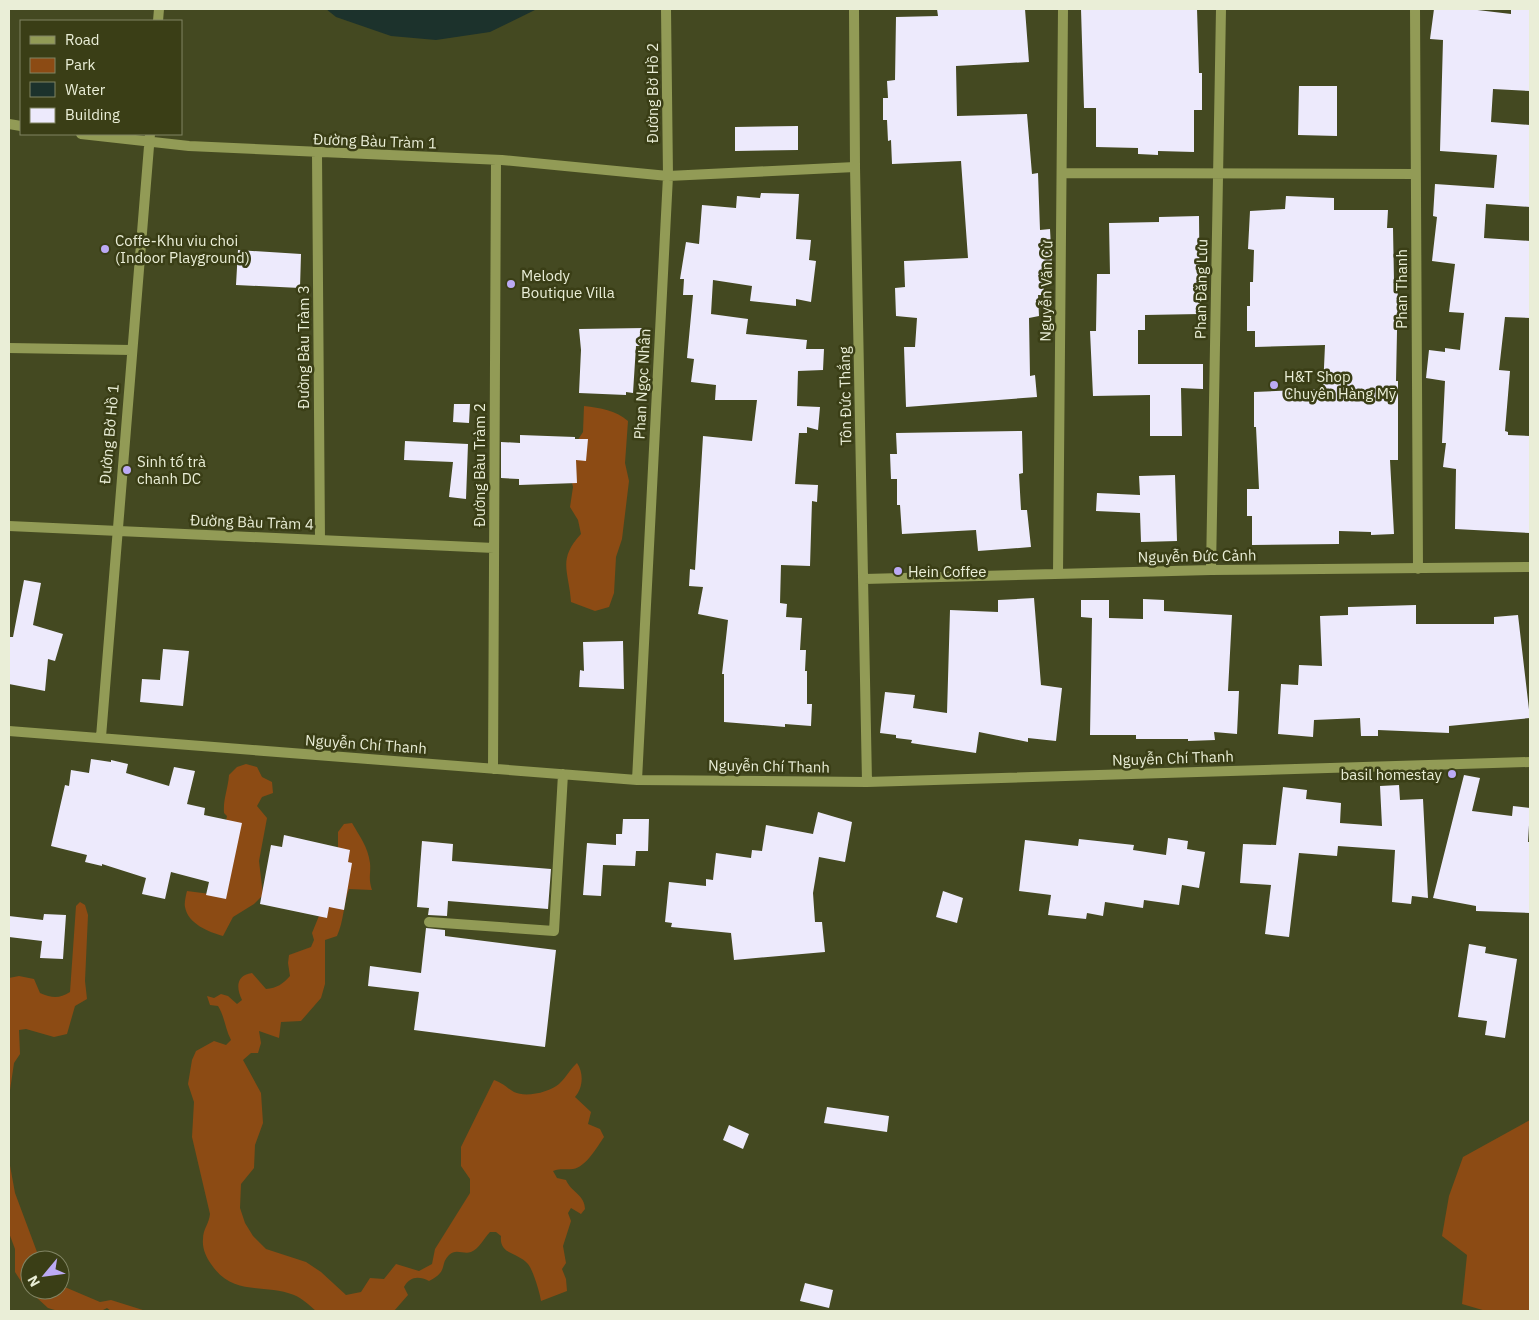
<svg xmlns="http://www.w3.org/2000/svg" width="1539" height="1320" viewBox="0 0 1539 1320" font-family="'IBM Plex Sans',sans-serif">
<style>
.green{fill:#8c4b14}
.water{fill:#1c322c}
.building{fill:#edeafc}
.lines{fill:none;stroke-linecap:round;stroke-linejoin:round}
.street{stroke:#929b56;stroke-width:10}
.poi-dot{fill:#bcaaf5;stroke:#3a3e16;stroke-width:2}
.labels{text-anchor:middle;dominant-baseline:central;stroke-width:5;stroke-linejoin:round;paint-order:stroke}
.street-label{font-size:15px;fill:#eaeed7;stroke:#3a3e16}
.poi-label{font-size:15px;fill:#eaeed7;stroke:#3a3e16;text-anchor:start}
</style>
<rect width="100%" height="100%" fill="#444921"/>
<path class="green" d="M 584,406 C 601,408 615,410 628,421 L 625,463 L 629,481 L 622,539 L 616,557 L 614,593 L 609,607 L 595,611 L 571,602 C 569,571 557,560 581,534 L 578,520 L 570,507 L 573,487 L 569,469 L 572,449 L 583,432 Z
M 246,764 L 257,767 L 262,777 L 272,782 L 273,793 L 262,797 L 257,806 L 267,818 L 259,861 L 263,895 L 254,904 L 233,917 L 223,936 C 209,932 188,924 185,907 C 184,903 186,895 187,891 L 210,894 L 227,816 L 224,813 C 223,799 228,789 229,775 L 237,767 Z
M 352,823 C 360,837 368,847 370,863 C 371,874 368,878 372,890 L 349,889 C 343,905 344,921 337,936 L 325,940 L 325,984 L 321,998 L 301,1021 L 281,1022 L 279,1038 L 259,1031 L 261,1043 L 258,1053 L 251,1053 L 243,1060 L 261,1093 L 263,1123 L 255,1145 L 254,1168 L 241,1184 L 240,1208 L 245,1223 L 253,1236 L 266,1249 L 306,1262 L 321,1272 L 346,1295 L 361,1292 L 370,1278 L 384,1279 L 396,1264 L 419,1271 L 432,1264 L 435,1249 L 470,1193 L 470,1179 L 461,1166 L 461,1147 L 494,1080 C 503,1083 507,1088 514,1092 C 526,1098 550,1092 559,1084 C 566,1078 570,1069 577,1063 C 584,1073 583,1088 575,1097 L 591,1112 L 588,1124 L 600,1129 L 604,1137 C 597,1147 586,1167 573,1169 C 565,1170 561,1168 553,1171 L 557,1178 L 566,1180 C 571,1192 585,1195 585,1209 L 581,1214 L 571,1208 L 568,1213 L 571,1221 L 563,1246 L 566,1263 L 562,1269 L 566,1279 L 567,1291 L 541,1301 C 540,1293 533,1270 528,1264 C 518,1252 499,1255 501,1236 L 496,1232 L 490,1232 C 484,1238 479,1249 471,1252 C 464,1255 456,1248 449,1255 C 439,1265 449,1271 429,1281 C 419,1276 410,1276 404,1287 L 408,1295 L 394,1311 L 316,1311 C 309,1305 303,1299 294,1295 C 263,1283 233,1297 211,1264 C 206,1257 202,1248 203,1239 C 203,1229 209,1224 210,1214 L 192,1137 L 194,1102 L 188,1084 L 192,1060 L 196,1051 L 214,1041 L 226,1045 L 231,1040 C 225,1029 225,1017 218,1006 L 210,1005 L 207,996 L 214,998 L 221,994 L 228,996 L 237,1004 L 242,1000 C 236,988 236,975 252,973 L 266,989 C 277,988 283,984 290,976 L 288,963 L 289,955 L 311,947 L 314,940 L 312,933 L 321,911 L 338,847 L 338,832 L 344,824 Z
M 80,902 L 85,905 L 88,915 L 85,981 L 87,999 L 75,1006 L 67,1034 L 54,1037 L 26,1029 L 19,1030 L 20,1054 L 14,1063 L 9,1097 L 9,978 L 19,976 L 34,979 L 40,993 C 52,998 59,999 70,992 L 76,906 Z
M 1530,1120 L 1530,1311 L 1486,1311 L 1462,1304 L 1467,1255 L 1442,1236 L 1449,1196 L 1463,1157 Z
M 9,1160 L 15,1193 L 40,1260 L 30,1260 L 30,1290 L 60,1290 L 60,1285 L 100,1302 L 111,1300 L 146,1311 L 111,1311 L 107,1308 L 101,1311 L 58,1311 L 48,1308 L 24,1286 L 15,1272 L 15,1249 L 9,1233 Z"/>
<path class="water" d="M 326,9 L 537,9 L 490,32 L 436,40 L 391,36 L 336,17 Z"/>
<path class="building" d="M 937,9 L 1025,9 L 1029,62 L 956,66 L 957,116 L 1027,114 L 1032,174 L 1038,173 L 1040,230 L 1050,229 L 1052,266 L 1042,266 L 1044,295 L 1038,295 L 1039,316 L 1029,318 L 1030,376 L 1035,375 L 1037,397 L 906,407 L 904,347 L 915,347 L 917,318 L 896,316 L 895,288 L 905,287 L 904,261 L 968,258 L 961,161 L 892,164 L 891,140 L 888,141 L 887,120 L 883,120 L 883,98 L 888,98 L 887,81 L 895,80 L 896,17 L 938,16 Z
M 1081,9 L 1197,9 L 1199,73 L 1202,73 L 1202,110 L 1194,110 L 1194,152 L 1158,151 L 1158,155 L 1138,154 L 1138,148 L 1096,147 L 1096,108 L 1084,108 Z
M 1434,9 L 1469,9 L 1511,14 L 1511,9 L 1530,9 L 1530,91 L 1493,89 L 1491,122 L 1530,125 L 1530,207 L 1486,204 L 1484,238 L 1530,241 L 1530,318 L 1505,317 L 1499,370 L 1510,371 L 1505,431 L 1508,432 L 1508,435 L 1530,436 L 1530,533 L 1455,529 L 1456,469 L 1443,467 L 1446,443 L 1442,443 L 1445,381 L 1426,378 L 1429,350 L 1445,352 L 1445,348 L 1460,350 L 1464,313 L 1449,312 L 1455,264 L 1432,261 L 1437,217 L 1433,216 L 1435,184 L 1494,188 L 1497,155 L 1440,151 L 1443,40 L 1430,39 Z
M 1299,86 L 1337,86 L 1337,136 L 1298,135 Z
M 798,126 L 798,150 L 735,151 L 735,127 Z
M 761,193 L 799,194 L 796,239 L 811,240 L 809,260 L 816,261 L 811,302 L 796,299 L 796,306 L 750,301 L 752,286 L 713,280 L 711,314 L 748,319 L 746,334 L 807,340 L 806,349 L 824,349 L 823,370 L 798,371 L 797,406 L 820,407 L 818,430 L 807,427 L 807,433 L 799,433 L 795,484 L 818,485 L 817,502 L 812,501 L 810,566 L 781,565 L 780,603 L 787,604 L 786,617 L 802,618 L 800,650 L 806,650 L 805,671 L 807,671 L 807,704 L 812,704 L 811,726 L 785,724 L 785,727 L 724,722 L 724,674 L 722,674 L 728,620 L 698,614 L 703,587 L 689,586 L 690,569 L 695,570 L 703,436 L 752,441 L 757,400 L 715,400 L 716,385 L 691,382 L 694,359 L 687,358 L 693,295 L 683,295 L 684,279 L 680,279 L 686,242 L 699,244 L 702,205 L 736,208 L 737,196 L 760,198 Z
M 1286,196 L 1334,198 L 1334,210 L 1388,210 L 1387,228 L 1393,228 L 1394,282 L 1398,282 L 1396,381 L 1398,381 L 1398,460 L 1390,460 L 1394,534 L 1371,535 L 1371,532 L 1339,531 L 1339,544 L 1252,545 L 1252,516 L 1247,516 L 1247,489 L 1259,489 L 1256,427 L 1254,427 L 1254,392 L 1323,389 L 1325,345 L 1255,347 L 1255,331 L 1247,331 L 1247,306 L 1250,306 L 1250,282 L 1253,282 L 1254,250 L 1248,249 L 1250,211 L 1285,209 Z
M 1199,216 L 1200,314 L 1145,315 L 1145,330 L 1138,330 L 1138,364 L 1203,364 L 1203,389 L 1181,388 L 1182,436 L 1150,436 L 1150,395 L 1093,396 L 1090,331 L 1096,331 L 1097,274 L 1110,274 L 1109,223 L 1159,222 L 1159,217 Z
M 238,250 L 301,254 L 300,288 L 236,285 Z
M 645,328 L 645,346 L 636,346 L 633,393 L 626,392 L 626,395 L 579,393 L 581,350 L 579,329 Z
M 454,404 L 470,404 L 469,423 L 453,422 Z
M 1022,431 L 1023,473 L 1019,474 L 1021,510 L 1027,510 L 1031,547 L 978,551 L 976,530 L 902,534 L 900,505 L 897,505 L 897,479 L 891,479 L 890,454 L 897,454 L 896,433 Z
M 520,435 L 575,437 L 575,439 L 588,439 L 586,461 L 576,460 L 577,483 L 519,485 L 519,479 L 501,478 L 501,442 L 520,443 Z
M 405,441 L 468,444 L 466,499 L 449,497 L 453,462 L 404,460 Z
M 1175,475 L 1177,541 L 1141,542 L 1140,513 L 1096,511 L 1097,493 L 1140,495 L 1139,476 Z
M 24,580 L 41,583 L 33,625 L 63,634 L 55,661 L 48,659 L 45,691 L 9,684 L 9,637 L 13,637 Z
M 1034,598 L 1041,685 L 1062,688 L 1056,741 L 1028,738 L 1028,742 L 979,732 L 976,753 L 911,743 L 912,740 L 896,738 L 896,735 L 880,733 L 885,692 L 915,695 L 913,708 L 947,713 L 950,610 L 998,612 L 998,600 Z
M 1143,599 L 1164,600 L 1164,611 L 1232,615 L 1228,691 L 1239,691 L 1237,734 L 1214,732 L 1215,740 L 1188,741 L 1188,739 L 1136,739 L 1136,735 L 1090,735 L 1092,618 L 1081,617 L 1081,600 L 1109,600 L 1109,618 L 1143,619 Z
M 1416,605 L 1416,624 L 1494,624 L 1494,617 L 1518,615 L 1530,718 L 1449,726 L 1449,733 L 1378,730 L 1378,736 L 1361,736 L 1360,718 L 1314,720 L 1313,737 L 1278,734 L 1281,684 L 1298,685 L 1299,665 L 1322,666 L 1320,616 L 1348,615 L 1348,607 Z
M 623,641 L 624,689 L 579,687 L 580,670 L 584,671 L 583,642 Z
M 163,649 L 189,651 L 183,706 L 140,702 L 142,679 L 160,680 Z
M 91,759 L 111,762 L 111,760 L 128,764 L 126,773 L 169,786 L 174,767 L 195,771 L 187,804 L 205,808 L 204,815 L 242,823 L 226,899 L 206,895 L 209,882 L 171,872 L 165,899 L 142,894 L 146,878 L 102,864 L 102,866 L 85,862 L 87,855 L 51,846 L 65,785 L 69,786 L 71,770 L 89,773 Z
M 1464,775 L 1480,778 L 1472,811 L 1512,816 L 1513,806 L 1530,808 L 1528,842 L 1530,842 L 1530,913 L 1476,911 L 1476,906 L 1433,898 Z
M 1399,785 L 1400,800 L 1423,799 L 1428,898 L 1412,896 L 1411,904 L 1392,902 L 1395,850 L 1338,846 L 1337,856 L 1299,853 L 1289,937 L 1265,934 L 1271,885 L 1240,883 L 1243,844 L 1276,845 L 1283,787 L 1307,790 L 1306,799 L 1341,803 L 1340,823 L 1382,826 L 1380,786 Z
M 818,812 L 852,822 L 845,862 L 819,857 L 813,893 L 815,922 L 822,922 L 825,952 L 734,960 L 731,933 L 671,927 L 672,923 L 665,922 L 669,882 L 706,886 L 706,879 L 713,880 L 716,853 L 751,858 L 752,850 L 762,851 L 766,825 L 813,834 Z
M 623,819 L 649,819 L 648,851 L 636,851 L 635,866 L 603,865 L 601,896 L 583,895 L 587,843 L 616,845 L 616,834 L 622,834 Z
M 284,835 L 350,850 L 348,862 L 352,863 L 344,910 L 329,907 L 327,918 L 260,904 L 271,845 L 282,847 Z
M 1168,838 L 1188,841 L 1187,849 L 1205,852 L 1199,888 L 1182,885 L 1179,905 L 1144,900 L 1143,908 L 1105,902 L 1103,916 L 1087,913 L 1086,919 L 1048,915 L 1051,895 L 1019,891 L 1025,840 L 1078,846 L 1079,839 L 1134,845 L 1133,850 L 1166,855 Z
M 422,841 L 453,844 L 452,861 L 551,869 L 548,909 L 448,901 L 447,916 L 428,915 L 429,908 L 417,907 Z
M 943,891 L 963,898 L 957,923 L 936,917 Z
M 44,914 L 66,915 L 63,959 L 40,958 L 42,941 L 9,937 L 9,916 L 43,920 Z
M 426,928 L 445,930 L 445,936 L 556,950 L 545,1047 L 414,1030 L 419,992 L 368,986 L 370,966 L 421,973 Z
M 1469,944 L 1486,947 L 1485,953 L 1517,959 L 1505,1038 L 1485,1035 L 1487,1021 L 1458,1017 Z
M 827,1107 L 889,1116 L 887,1132 L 824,1123 Z
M 729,1125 L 749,1134 L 743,1149 L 723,1140 Z
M 805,1283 L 833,1290 L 829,1308 L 800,1301 Z"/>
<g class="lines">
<path class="street" d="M 854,9 L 855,167 L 867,782
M 1415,9 L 1418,569
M 158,21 L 159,9
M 9,124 L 21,126
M 81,134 L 189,146 L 502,160 L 668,176 L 855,167
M 317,154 L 320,540
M 1063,173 L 1415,174
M 9,348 L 131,350
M 9,526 L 494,548
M 1211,570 L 1221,9
M 1058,574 L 1063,9
M 864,579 L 1211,570 L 1530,567
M 9,731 L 637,780 L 867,782 L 1530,762
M 101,737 L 150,134
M 493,769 L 496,160
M 637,780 L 668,176 L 666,9
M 429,922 L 554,931 L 563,774"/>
</g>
<g class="poi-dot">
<circle cx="105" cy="249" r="5"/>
<circle cx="511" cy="284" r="5"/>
<circle cx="1274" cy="385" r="5"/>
<circle cx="127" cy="470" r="5"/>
<circle cx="898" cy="571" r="5"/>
<circle cx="1452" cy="774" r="5"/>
</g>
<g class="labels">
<g class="street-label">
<text transform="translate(652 93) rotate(-90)">Đường Bờ Hồ 2</text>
<text transform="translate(375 141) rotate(2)">Đường Bàu Tràm 1</text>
<text transform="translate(1201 289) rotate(-89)">Phan Đăng Lưu</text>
<text transform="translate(1401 289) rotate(-90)">Phan Thanh</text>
<text transform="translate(1046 291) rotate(-89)">Nguyễn Văn Cừ</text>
<text transform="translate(303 347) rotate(-90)">Đường Bàu Tràm 3</text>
<text transform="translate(642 384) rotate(-87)">Phan Ngọc Nhân</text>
<text transform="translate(845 396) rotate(-91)">Tôn Đức Thắng</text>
<text transform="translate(109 434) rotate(-85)">Đường Bờ Hồ 1</text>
<text transform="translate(479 465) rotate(-90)">Đường Bàu Tràm 2</text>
<text transform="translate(252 522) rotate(2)">Đường Bàu Tràm 4</text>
<text transform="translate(1197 556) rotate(-1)">Nguyễn Đức Cảnh</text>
<text transform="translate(366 744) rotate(4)">Nguyễn Chí Thanh</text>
<text transform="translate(1173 758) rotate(-2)">Nguyễn Chí Thanh</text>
<text transform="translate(769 766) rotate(1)">Nguyễn Chí Thanh</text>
</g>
<g class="poi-label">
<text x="115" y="240">Coffe-Khu viu choi<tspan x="115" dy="17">(Indoor Playground)</tspan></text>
<text x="521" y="275">Melody<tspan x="521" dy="17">Boutique Villa</tspan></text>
<text x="1284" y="376">H&amp;T Shop<tspan x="1284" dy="17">Chuyên Hàng Mỹ</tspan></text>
<text x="137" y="461">Sinh tố trà<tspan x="137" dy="17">chanh DC</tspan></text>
<text x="908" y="571">Hein Coffee</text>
<text x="1442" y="774" text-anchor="end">basil homestay</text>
</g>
</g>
<rect width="1539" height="1320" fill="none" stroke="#eaeed7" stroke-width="20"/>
<rect x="20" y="20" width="162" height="115" fill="#3a3e16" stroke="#808463"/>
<rect x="30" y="36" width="25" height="8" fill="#929b56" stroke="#808463"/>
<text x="65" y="45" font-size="15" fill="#eaeed7">Road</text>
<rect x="30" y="58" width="25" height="15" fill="#8c4b14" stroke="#808463"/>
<text x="65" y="70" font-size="15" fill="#eaeed7">Park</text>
<rect x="30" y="82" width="25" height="15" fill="#1c322c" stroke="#808463"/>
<text x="65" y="95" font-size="15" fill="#eaeed7">Water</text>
<rect x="30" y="108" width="25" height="15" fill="#edeafc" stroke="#808463"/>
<text x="65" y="120" font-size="15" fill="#eaeed7">Building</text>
<g transform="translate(45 1275) rotate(241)"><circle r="24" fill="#3a3e16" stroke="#808463"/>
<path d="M0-4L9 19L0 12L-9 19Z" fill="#bcaaf5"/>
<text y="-8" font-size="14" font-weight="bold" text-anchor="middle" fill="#eaeed7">N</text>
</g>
</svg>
